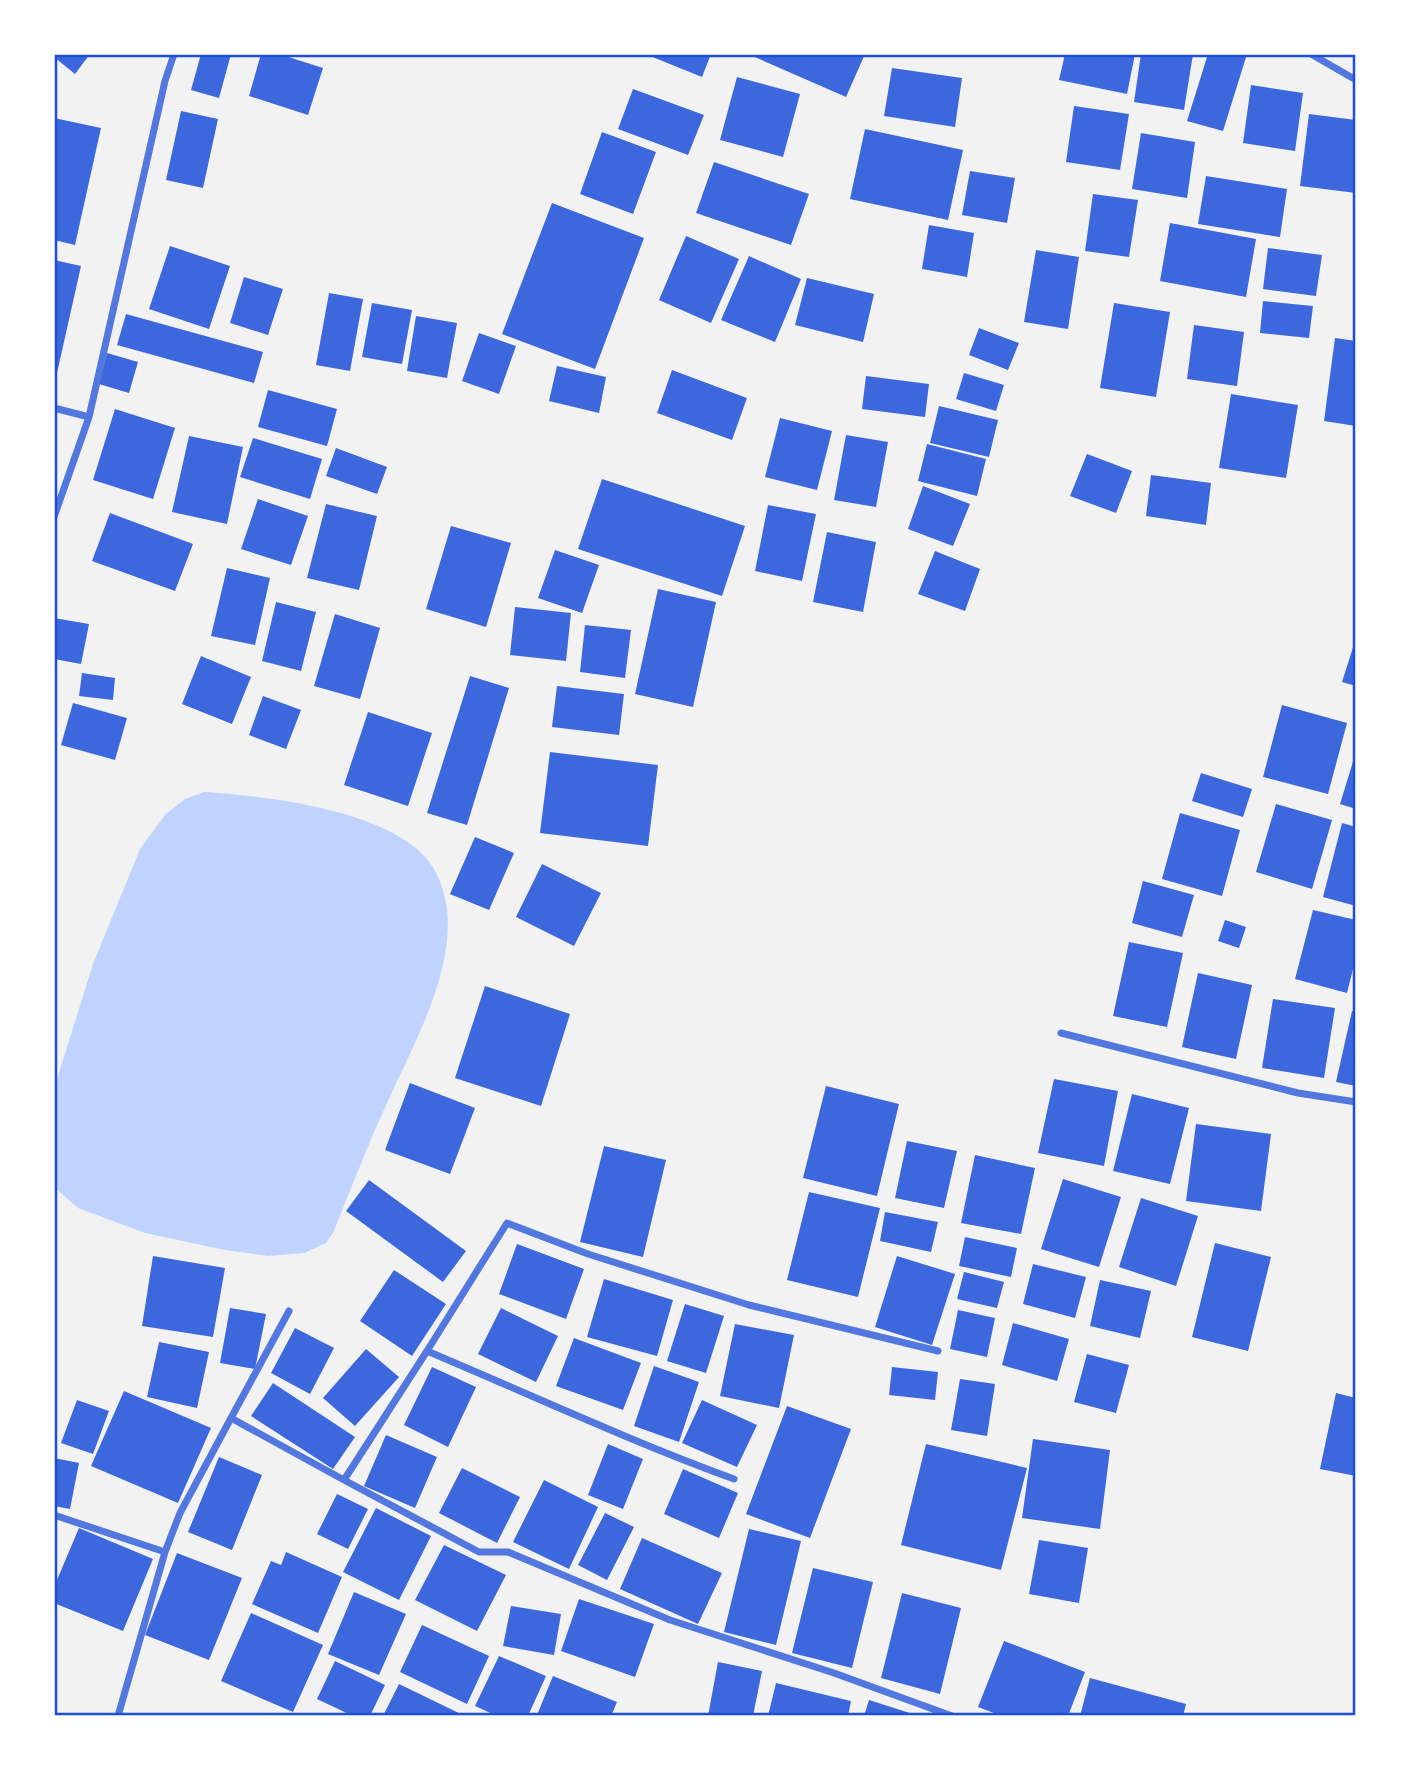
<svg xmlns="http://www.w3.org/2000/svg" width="1410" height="1770" viewBox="0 0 1410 1770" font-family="Quicksand,sans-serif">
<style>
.water{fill:#bfd3fe}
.building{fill:#3d67dc}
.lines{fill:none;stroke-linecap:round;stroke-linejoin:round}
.minor{stroke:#5277de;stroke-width:7}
.neatline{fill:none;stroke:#1d4ed8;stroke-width:2.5}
</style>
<rect width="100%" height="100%" fill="#f2f2f2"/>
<path class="water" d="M 204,792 C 266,796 401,811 434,869 C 474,940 417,1036 388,1101 C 368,1144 351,1189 333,1233 L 326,1243 L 304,1253 L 268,1256 L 225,1250 L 145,1233 L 78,1208 L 54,1187 L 54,1089 L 93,964 L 140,849 L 166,814 L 185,799 Z"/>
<path class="building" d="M 54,54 L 90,54 L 75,74 L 54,57 Z
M 201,54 L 231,54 L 219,98 L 191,90 Z
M 261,54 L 279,54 L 323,68 L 308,115 L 249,96 Z
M 645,54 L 711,54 L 702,77 Z
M 748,54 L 865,54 L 846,97 Z
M 1065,54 L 1135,54 L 1127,94 L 1059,80 Z
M 1141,54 L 1193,54 L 1184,110 L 1134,102 Z
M 1208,54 L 1247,54 L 1223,131 L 1187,121 Z
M 892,68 L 962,78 L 955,127 L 884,116 Z
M 737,77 L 800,94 L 783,157 L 720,140 Z
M 1251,85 L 1303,93 L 1295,151 L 1243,143 Z
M 633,89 L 704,115 L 688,155 L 618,129 Z
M 1074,106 L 1129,114 L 1120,170 L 1066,162 Z
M 181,111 L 218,119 L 203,188 L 166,180 Z
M 1309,114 L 1356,120 L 1356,193 L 1300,186 Z
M 54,118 L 101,128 L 75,245 L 54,240 Z
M 865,129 L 963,150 L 948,220 L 850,199 Z
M 602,132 L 656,152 L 633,214 L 580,194 Z
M 1141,133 L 1195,142 L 1187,198 L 1132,189 Z
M 714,162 L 809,194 L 791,245 L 696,213 Z
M 970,171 L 1015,178 L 1007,223 L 962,215 Z
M 1206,176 L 1287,189 L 1280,237 L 1198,224 Z
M 1093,194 L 1138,200 L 1129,257 L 1085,251 Z
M 552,203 L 644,238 L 595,369 L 502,334 Z
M 1170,223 L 1256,239 L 1246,297 L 1160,281 Z
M 929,225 L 974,233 L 967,277 L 922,269 Z
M 686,236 L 739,259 L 711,323 L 659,300 Z
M 170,246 L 230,266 L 209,329 L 149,309 Z
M 1268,248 L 1322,255 L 1316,296 L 1263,289 Z
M 1036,250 L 1079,257 L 1068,329 L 1024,322 Z
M 749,256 L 801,279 L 775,342 L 721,320 Z
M 54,260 L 81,266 L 55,382 L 54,382 Z
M 244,277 L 283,289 L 268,335 L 230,323 Z
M 807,278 L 874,294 L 863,342 L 795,325 Z
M 329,293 L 363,299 L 350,371 L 316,365 Z
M 1263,301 L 1313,306 L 1309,338 L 1260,333 Z
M 372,303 L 412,310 L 402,364 L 362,357 Z
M 1114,303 L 1170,312 L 1156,397 L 1100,388 Z
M 126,314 L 263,352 L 254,383 L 117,345 Z
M 416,316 L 457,323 L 447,378 L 407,371 Z
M 1194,325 L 1244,332 L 1237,386 L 1187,379 Z
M 979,328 L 1019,343 L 1008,370 L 969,355 Z
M 479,333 L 516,346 L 499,394 L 462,381 Z
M 1335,338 L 1356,341 L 1356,426 L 1324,421 Z
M 107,353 L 138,362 L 129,393 L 99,384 Z
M 557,366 L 606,377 L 599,413 L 549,401 Z
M 672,370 L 747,398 L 732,440 L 657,413 Z
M 964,373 L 1004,385 L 996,411 L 956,399 Z
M 866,376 L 929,384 L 925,417 L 862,409 Z
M 268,390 L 337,409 L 327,446 L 258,427 Z
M 1231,394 L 1298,405 L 1286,478 L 1219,468 Z
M 939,406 L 998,420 L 989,457 L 930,443 Z
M 115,409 L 175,428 L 153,499 L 93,480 Z
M 780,418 L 832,431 L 817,490 L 765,477 Z
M 846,435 L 888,442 L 876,507 L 834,500 Z
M 189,436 L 243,447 L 227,524 L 172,512 Z
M 253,438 L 322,459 L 310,499 L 240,477 Z
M 927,444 L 986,459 L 977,496 L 918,481 Z
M 336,448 L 387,467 L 377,494 L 326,476 Z
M 1087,454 L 1132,471 L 1116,513 L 1070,496 Z
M 1151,475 L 1211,483 L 1206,525 L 1146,516 Z
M 602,479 L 745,526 L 722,596 L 578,549 Z
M 923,486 L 970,504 L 953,546 L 908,529 Z
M 258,499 L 308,516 L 291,565 L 241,549 Z
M 326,504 L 377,516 L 359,590 L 307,578 Z
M 768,505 L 816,514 L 802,581 L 755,571 Z
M 110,513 L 193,544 L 175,591 L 92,561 Z
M 451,526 L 511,543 L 486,627 L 426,609 Z
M 827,532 L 876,542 L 863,612 L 813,602 Z
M 555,550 L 599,565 L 582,613 L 538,598 Z
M 935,551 L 980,569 L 965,611 L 918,594 Z
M 227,568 L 270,578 L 255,645 L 211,636 Z
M 658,589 L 716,602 L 693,707 L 635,694 Z
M 276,602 L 316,612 L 301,671 L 262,661 Z
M 515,607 L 571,613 L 566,661 L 510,655 Z
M 335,614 L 380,628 L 360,699 L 314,686 Z
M 54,618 L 89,624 L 81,664 L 54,659 Z
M 585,625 L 631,630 L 625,678 L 580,672 Z
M 1356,638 L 1356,686 L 1342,682 Z
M 201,656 L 251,677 L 232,724 L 182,704 Z
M 82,673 L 115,678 L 113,700 L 79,696 Z
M 470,676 L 509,688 L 467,825 L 427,813 Z
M 557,686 L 624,694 L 619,735 L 552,727 Z
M 263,696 L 301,710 L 286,749 L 249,735 Z
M 73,703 L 127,718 L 115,760 L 61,745 Z
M 1282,705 L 1347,723 L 1328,794 L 1263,777 Z
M 368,712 L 432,733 L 408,806 L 344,785 Z
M 550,752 L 658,765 L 648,846 L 540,833 Z
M 1355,755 L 1356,755 L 1356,809 L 1340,804 Z
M 1201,773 L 1252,789 L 1243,817 L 1192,801 Z
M 1276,804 L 1332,820 L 1312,889 L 1256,872 Z
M 1180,813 L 1240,830 L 1222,896 L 1162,879 Z
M 1342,823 L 1356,827 L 1356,906 L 1323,897 Z
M 475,837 L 514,853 L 489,910 L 450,894 Z
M 542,864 L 601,893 L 574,946 L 516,917 Z
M 1143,881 L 1194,895 L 1182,937 L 1132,923 Z
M 1313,910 L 1356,920 L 1356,957 L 1347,993 L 1295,979 Z
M 1225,920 L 1246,927 L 1239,948 L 1218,941 Z
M 1129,942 L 1183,953 L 1167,1027 L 1113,1016 Z
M 1198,973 L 1252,985 L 1236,1059 L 1182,1047 Z
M 485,986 L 570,1014 L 541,1106 L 455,1078 Z
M 1273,999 L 1335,1008 L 1324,1078 L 1262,1068 Z
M 1352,1011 L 1356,1011 L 1356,1086 L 1336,1082 Z
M 1054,1079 L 1118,1091 L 1104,1166 L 1038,1153 Z
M 410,1083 L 475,1108 L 450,1174 L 385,1150 Z
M 826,1086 L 899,1104 L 877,1196 L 803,1178 Z
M 1132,1094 L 1189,1108 L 1170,1184 L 1113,1171 Z
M 1196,1124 L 1271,1134 L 1261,1211 L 1186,1201 Z
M 907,1141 L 957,1151 L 944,1208 L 895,1198 Z
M 604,1146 L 666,1160 L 643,1257 L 580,1242 Z
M 975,1155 L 1035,1168 L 1021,1234 L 961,1223 Z
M 1063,1179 L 1121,1197 L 1099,1267 L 1041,1249 Z
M 369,1180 L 466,1251 L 443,1282 L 346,1211 Z
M 809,1192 L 880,1208 L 858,1297 L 787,1280 Z
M 1141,1198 L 1198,1216 L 1176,1286 L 1119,1267 Z
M 885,1212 L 938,1222 L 931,1252 L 880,1241 Z
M 965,1237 L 1017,1248 L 1011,1277 L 959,1266 Z
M 1215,1243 L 1271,1257 L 1248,1351 L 1192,1337 Z
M 517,1244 L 584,1269 L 566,1319 L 499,1294 Z
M 153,1256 L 225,1268 L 213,1337 L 142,1326 Z
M 897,1256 L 955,1274 L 932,1345 L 875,1327 Z
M 1033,1264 L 1086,1277 L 1075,1318 L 1023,1304 Z
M 394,1270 L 446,1304 L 412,1356 L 360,1321 Z
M 964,1272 L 1004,1282 L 997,1308 L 957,1299 Z
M 604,1279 L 673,1300 L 657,1356 L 587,1337 Z
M 1100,1280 L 1151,1291 L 1140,1338 L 1090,1326 Z
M 685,1304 L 724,1316 L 706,1373 L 667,1361 Z
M 230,1308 L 266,1314 L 255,1369 L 220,1363 Z
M 501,1308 L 558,1336 L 536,1382 L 478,1354 Z
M 958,1310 L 995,1318 L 987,1357 L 950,1349 Z
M 1013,1323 L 1069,1339 L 1057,1381 L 1002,1365 Z
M 735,1324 L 794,1335 L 779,1408 L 720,1396 Z
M 295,1328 L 334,1348 L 310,1394 L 271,1373 Z
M 574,1338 L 641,1363 L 623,1410 L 556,1386 Z
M 159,1342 L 209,1352 L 197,1408 L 147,1397 Z
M 366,1349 L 399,1377 L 355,1426 L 323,1398 Z
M 1087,1354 L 1129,1365 L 1116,1413 L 1074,1402 Z
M 654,1366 L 699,1382 L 679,1442 L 634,1426 Z
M 432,1367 L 476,1387 L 448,1447 L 404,1425 Z
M 892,1367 L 938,1372 L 935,1400 L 889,1395 Z
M 960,1379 L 995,1384 L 987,1436 L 951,1430 Z
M 273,1383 L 355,1437 L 333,1469 L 251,1416 Z
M 124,1391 L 211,1428 L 178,1503 L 91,1466 Z
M 1336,1393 L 1356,1398 L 1356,1476 L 1320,1469 Z
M 77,1400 L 109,1411 L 93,1454 L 61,1443 Z
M 702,1400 L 757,1425 L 737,1467 L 682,1443 Z
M 787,1406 L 851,1429 L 810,1538 L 746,1514 Z
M 386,1435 L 437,1457 L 415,1508 L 364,1486 Z
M 1033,1439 L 1110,1450 L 1100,1529 L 1022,1518 Z
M 608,1444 L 643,1459 L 623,1509 L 588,1495 Z
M 926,1444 L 1027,1468 L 1001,1570 L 901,1545 Z
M 219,1457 L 262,1475 L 232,1550 L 188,1532 Z
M 54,1458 L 79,1463 L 70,1509 L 54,1506 Z
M 462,1468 L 520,1497 L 497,1543 L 439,1513 Z
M 683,1469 L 738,1493 L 719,1538 L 664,1514 Z
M 544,1480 L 598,1507 L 569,1569 L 513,1542 Z
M 337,1494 L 368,1509 L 348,1549 L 317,1534 Z
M 376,1508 L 431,1536 L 399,1600 L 343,1572 Z
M 605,1513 L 634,1527 L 607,1580 L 578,1565 Z
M 79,1528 L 153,1559 L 123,1631 L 54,1603 L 54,1587 Z
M 749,1529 L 801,1541 L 776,1645 L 724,1632 Z
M 642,1538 L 722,1573 L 698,1624 L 620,1589 Z
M 1039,1540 L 1088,1548 L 1079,1603 L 1029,1594 Z
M 444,1545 L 506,1575 L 477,1631 L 415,1600 Z
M 286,1552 L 342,1577 L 318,1633 L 252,1604 L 271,1561 L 281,1565 Z
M 177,1553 L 242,1578 L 209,1660 L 145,1635 Z
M 813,1568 L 873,1582 L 852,1668 L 792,1653 Z
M 354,1592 L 406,1614 L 379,1675 L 328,1654 Z
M 902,1593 L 961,1608 L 940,1694 L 881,1678 Z
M 579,1599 L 654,1624 L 635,1677 L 561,1651 Z
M 511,1606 L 561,1614 L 554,1655 L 503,1646 Z
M 251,1613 L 323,1645 L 293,1712 L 221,1681 Z
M 422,1625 L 489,1656 L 467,1704 L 400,1672 Z
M 1004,1641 L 1085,1672 L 1068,1716 L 1002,1716 L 978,1707 Z
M 499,1656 L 546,1676 L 528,1716 L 497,1716 L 475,1706 Z
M 335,1661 L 385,1685 L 370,1716 L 353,1716 L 317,1699 Z
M 718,1662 L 762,1671 L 753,1716 L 708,1716 Z
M 553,1676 L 617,1702 L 611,1716 L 537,1715 Z
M 1090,1678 L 1186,1704 L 1183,1716 L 1080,1716 Z
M 776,1683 L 851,1701 L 848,1716 L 768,1716 Z
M 399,1684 L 465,1716 L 383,1716 Z
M 869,1700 L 916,1715 L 916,1716 L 864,1716 Z"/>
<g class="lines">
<path class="minor" d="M 1311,54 L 1356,80
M 54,408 L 89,417
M 54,517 L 89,417 L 165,81 L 174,54
M 1061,1033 L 1298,1093 L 1356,1102
M 427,1351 L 344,1480 L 479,1552 L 508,1552 L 670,1620 L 834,1673 L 952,1716
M 231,1418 L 289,1311
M 734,1479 C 630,1441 529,1394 427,1351 L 507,1223 L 588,1254 L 749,1305 L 938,1351
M 54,1515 L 165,1552
M 118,1716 L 165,1552 L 180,1513 L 231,1418 L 344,1480"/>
</g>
<rect width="1410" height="1770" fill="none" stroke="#ffffff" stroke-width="112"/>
<rect x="56" y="56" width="1298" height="1658" class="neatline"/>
</svg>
